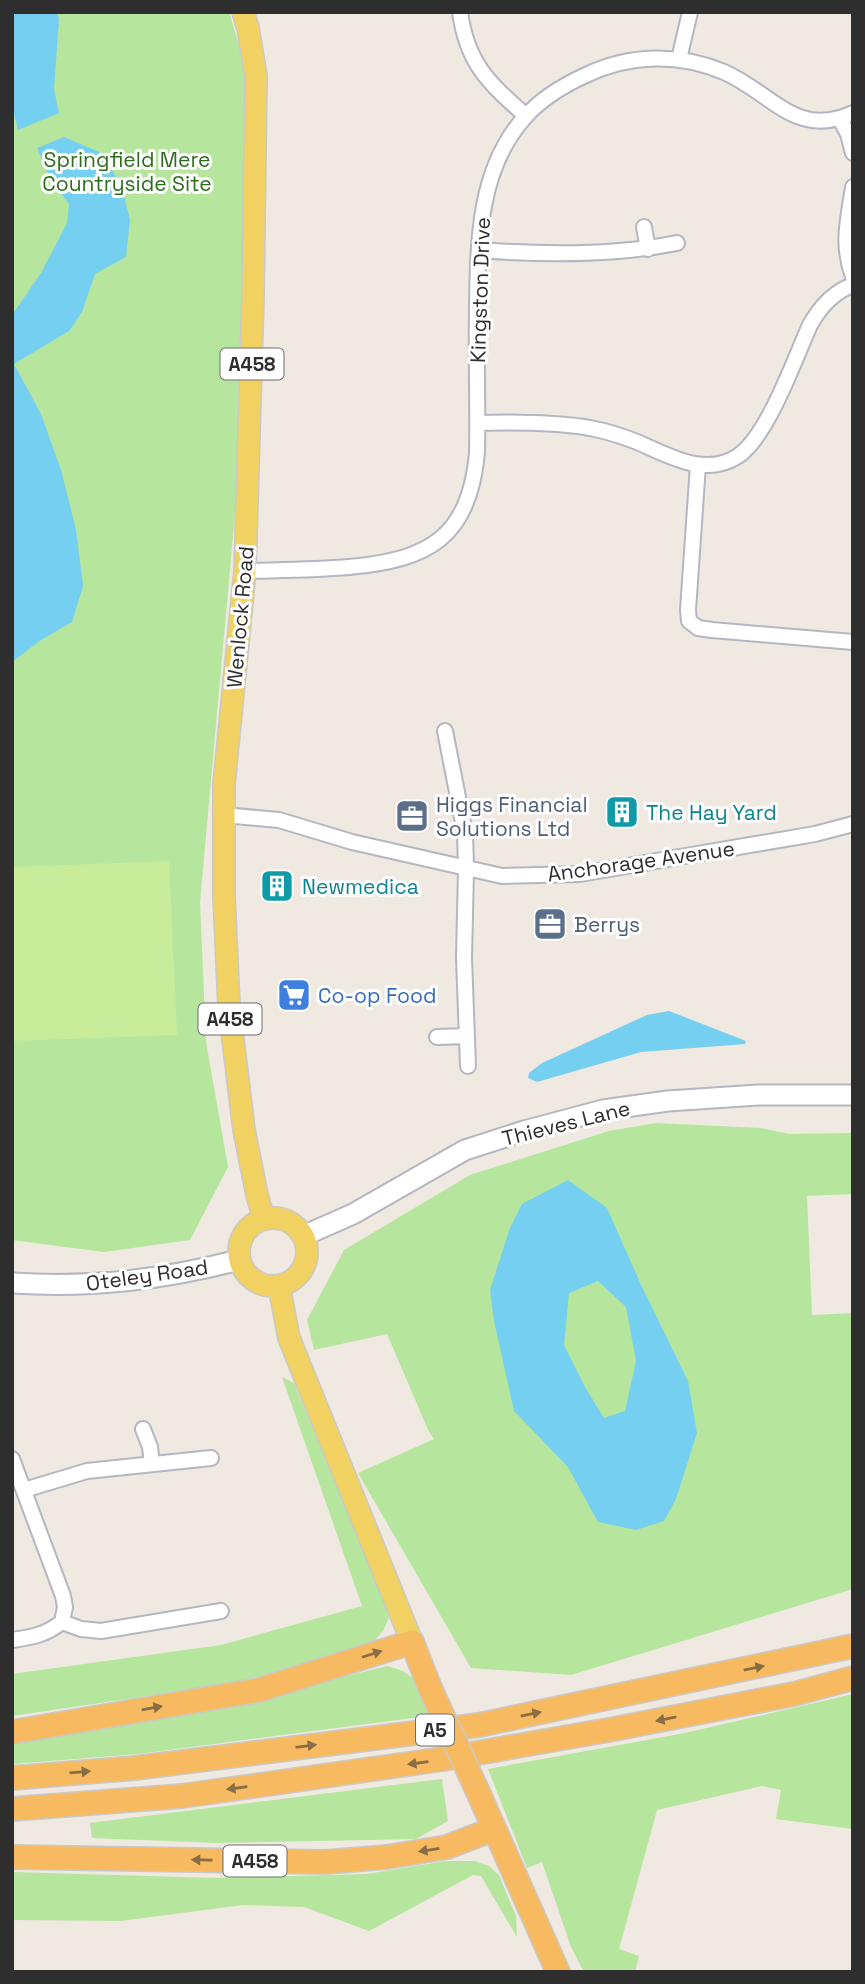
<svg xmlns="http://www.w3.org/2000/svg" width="865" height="1984" viewBox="0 0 865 1984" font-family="'Space Grotesk',sans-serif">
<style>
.green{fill:#b6e59e}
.pitch{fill:#c9ec9a}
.water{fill:#75cff0;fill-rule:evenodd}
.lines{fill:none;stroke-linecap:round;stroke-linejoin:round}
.minor-casing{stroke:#b4b7c1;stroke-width:18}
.secondary-casing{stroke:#b4b7c1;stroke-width:23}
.primary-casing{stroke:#c9c9c9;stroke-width:24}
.trunk-casing{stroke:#c9c9c9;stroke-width:26}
.minor{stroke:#fff;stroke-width:14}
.secondary{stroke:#fff;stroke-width:19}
.primary{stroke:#f2d163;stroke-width:21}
.trunk{stroke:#f8ba60;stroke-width:23}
.trunk-bridge-casing{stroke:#c9c9c9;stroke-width:26;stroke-linecap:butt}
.trunk-bridge{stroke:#f8ba60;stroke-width:23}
.oneway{fill:#896d44}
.labels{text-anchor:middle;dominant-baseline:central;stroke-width:6;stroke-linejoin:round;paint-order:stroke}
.shield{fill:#fff;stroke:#6d6d6d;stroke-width:2}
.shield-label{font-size:19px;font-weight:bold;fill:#2e2e2e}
.park-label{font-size:21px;fill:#2c6e1b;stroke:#fff}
.street-label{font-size:21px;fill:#2e2e2e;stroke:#fff}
.service-label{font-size:21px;fill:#4e5e75;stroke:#fff;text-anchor:start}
.culture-label{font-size:21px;fill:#0d838f;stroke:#fff;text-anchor:start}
.shop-label{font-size:21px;fill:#366cbe;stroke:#fff;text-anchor:start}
</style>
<rect width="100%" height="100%" fill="#efe9e1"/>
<path class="green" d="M 12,12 L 229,12 L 245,64 L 244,318 L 239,469 L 200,902 L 206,1042 L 228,1167 L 190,1240 L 104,1252 L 12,1240 Z
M 656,1123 L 761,1128 L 789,1134 L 853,1133 L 853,1194 L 807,1196 L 812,1315 L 853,1313 L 853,1589 L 571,1675 L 471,1668 L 358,1473 L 434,1439 L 429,1432 L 387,1334 L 314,1350 L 307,1320 L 344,1250 L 470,1175 L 609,1131 Z
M 282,1377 L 294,1383 L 382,1596 L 389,1618 L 383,1631 L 374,1641 L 360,1648 L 300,1667 L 216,1686 L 12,1716 L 12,1674 L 221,1645 L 362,1606 Z
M 387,1666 C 418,1673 421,1688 428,1716 L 138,1754 L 12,1764 L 12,1739 L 202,1712 Z
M 853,1694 L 853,1829 L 776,1819 L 781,1790 L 762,1786 L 657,1810 L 619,1949 L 639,1956 L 635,1972 L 584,1972 L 571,1947 L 542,1862 L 527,1868 L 488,1769 L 685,1733 Z
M 442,1779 L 448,1821 L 416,1839 L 218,1843 L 92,1838 L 90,1823 Z
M 445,1861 L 474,1861 L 489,1866 L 499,1875 L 516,1916 L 517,1937 L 481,1876 L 473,1875 L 369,1931 L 304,1907 L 243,1905 L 120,1921 L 12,1920 L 12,1872 L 218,1878 L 367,1874 Z"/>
<path class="pitch" d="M 169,861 L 177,1035 L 12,1041 L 12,867 Z"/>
<path class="water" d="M 12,12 L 57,12 L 59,19 L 54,89 L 59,113 L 18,130 L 12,105 Z
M 64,137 L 99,152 L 121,184 L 130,220 L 126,257 L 95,274 L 82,312 L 69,331 L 14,364 L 41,414 L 61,470 L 76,530 L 83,586 L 72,622 L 41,640 L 12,662 L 12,315 L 41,273 L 67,223 L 69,204 L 51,180 L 37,148 Z
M 669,1011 L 746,1041 L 745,1044 L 641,1052 L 537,1082 L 528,1078 L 529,1073 L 542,1063 L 647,1015 Z
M 568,1180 L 607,1208 L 642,1287 L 688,1381 L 697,1433 L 676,1499 L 664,1521 L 636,1530 L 598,1522 L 568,1467 L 514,1411 L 494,1321 L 490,1290 L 510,1228 L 522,1204 ZM 598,1281 L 626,1307 L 636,1361 L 625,1411 L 604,1418 L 585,1387 L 564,1345 L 569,1293 Z"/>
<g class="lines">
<defs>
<path id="minor" d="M 460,12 C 467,64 489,83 526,116
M 679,59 L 690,12
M 840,119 L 848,134 L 853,153
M 853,187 C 848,221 841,243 853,277
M 644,227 L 648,249
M 479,250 C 544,255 612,256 677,243
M 478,423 C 516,422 553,422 590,428 C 606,431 622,436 637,442 C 668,455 705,478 738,456 C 768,436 795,358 810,325 C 820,307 833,292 853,285
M 698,465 L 688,610 L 689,621 L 698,628 L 712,630 L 853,642
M 245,571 C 280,570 314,570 349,567 C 429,560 470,537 477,452 C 478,404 476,356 477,308 C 478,242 478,169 525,117 C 541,99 564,85 586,75 C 630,54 679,53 724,72 C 772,93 796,139 853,113
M 445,731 L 465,833 L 466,869 L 464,958 L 468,1066
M 224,815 L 279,820 L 352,842 L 502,876 L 580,874 L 815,834 L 853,824
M 437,1037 L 467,1036
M 143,1429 L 150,1447 L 152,1464
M 12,1459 L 63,1596 L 65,1607 L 62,1622 C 45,1635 33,1637 12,1640
M 24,1490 L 87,1471 L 211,1458
M 62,1622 L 81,1629 L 101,1631 L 221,1611"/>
<path id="secondary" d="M 303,1236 L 353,1214 L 465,1150 L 524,1131 L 603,1110 L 668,1101 L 758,1095 L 853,1095
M 12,1283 C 93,1288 161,1280 239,1260"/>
<path id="primary" d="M 243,12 L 248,28 L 256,76 L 253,295 L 245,571 L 224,784 L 224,896 L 229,1007 L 244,1130 L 257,1195 L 264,1219
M239 1252a34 34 0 1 1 68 0a34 34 0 1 1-68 0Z
M 279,1286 L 289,1338 L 412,1642"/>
<path id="trunk" d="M 12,1732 L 259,1690 L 412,1642 L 430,1688
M 12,1778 L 135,1768 L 479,1725 L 853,1646
M 478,1792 L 558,1972
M 12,1809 L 182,1796 L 443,1759 L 614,1729 L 794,1694 L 853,1678
M 12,1857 L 325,1862 L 387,1857 L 447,1847 L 494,1829"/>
</defs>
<use href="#minor" class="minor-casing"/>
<use href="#secondary" class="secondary-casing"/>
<use href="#primary" class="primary-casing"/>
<use href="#trunk" class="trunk-casing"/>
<use href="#minor" class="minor"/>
<use href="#secondary" class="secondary"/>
<use href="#primary" class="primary"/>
<use href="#trunk" class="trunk"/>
<defs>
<path id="trunk-bridge" d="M 430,1688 L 478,1792"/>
</defs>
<use href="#trunk-bridge" class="trunk-bridge-casing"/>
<use href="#trunk-bridge" class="trunk-bridge"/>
</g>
<defs><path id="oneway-solid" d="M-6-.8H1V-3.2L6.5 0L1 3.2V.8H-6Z" transform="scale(1.75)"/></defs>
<g class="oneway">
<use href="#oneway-solid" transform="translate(372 1654) rotate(-18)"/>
<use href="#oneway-solid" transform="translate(754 1668) rotate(-12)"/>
<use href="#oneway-solid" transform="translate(152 1708) rotate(-10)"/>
<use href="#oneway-solid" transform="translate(531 1714) rotate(-12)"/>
<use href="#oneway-solid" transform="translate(666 1719) rotate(169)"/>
<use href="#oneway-solid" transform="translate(306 1746) rotate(-7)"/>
<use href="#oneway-solid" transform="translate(418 1763) rotate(172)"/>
<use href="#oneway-solid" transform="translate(80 1772) rotate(-5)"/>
<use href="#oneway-solid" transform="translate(237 1788) rotate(172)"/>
<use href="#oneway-solid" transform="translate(429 1850) rotate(171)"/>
<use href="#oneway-solid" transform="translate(202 1860) rotate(-179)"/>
</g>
<defs>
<symbol id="building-square" viewBox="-11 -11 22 22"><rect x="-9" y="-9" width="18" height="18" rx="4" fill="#0f9aa8" stroke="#fff"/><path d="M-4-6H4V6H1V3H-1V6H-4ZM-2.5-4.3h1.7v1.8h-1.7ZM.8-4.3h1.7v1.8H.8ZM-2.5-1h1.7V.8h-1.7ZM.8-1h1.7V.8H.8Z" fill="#fff"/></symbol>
<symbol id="office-square" viewBox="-11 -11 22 22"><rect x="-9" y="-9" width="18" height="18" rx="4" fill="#5c6f8a" stroke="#fff"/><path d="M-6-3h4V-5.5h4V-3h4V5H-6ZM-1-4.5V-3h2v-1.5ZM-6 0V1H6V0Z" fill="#fff"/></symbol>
<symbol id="supermarket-square" viewBox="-11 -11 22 22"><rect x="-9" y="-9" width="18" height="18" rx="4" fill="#3f7fe0" stroke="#fff"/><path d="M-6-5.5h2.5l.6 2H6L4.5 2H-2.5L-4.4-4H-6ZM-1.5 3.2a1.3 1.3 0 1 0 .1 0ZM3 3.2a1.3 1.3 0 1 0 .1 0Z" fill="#fff"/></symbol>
</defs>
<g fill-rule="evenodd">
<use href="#building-square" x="603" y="793" width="38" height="38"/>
<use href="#office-square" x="393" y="797" width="38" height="38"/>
<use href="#building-square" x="258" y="867" width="38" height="38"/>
<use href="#office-square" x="531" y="905" width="38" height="38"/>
<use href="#supermarket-square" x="275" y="976" width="38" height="38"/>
</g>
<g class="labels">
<g class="shield">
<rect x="220.5" y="348.5" width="63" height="31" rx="5"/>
<rect x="198.5" y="1003.5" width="63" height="31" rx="5"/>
<rect x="416" y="1714.5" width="38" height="31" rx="5"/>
<rect x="223.5" y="1845.5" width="63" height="31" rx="5"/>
</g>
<g class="shield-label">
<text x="252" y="364">A458</text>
<text x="230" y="1019">A458</text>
<text x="435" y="1730">A5</text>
<text x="255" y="1861">A458</text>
</g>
<g class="park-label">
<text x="127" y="159">Springfield Mere<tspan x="127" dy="24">Countryside Site</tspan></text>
</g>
<g class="street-label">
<text transform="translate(480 290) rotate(-88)">Kingston Drive</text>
<text transform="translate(240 617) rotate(-85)">Wenlock Road</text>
<text transform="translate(641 861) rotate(-8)">Anchorage Avenue</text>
<text transform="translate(566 1123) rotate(-14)">Thieves Lane</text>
<text transform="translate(147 1275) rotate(-8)">Oteley Road</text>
</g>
<g class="service-label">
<text x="436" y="804">Higgs Financial<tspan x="436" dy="24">Solutions Ltd</tspan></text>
<text x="574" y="924">Berrys</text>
</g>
<g class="culture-label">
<text x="646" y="812">The Hay Yard</text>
<text x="302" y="886">Newmedica</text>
</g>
<g class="shop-label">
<text x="318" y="995">Co-op Food</text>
</g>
</g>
<rect width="865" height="1984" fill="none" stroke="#2e2e2e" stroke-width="28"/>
</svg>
